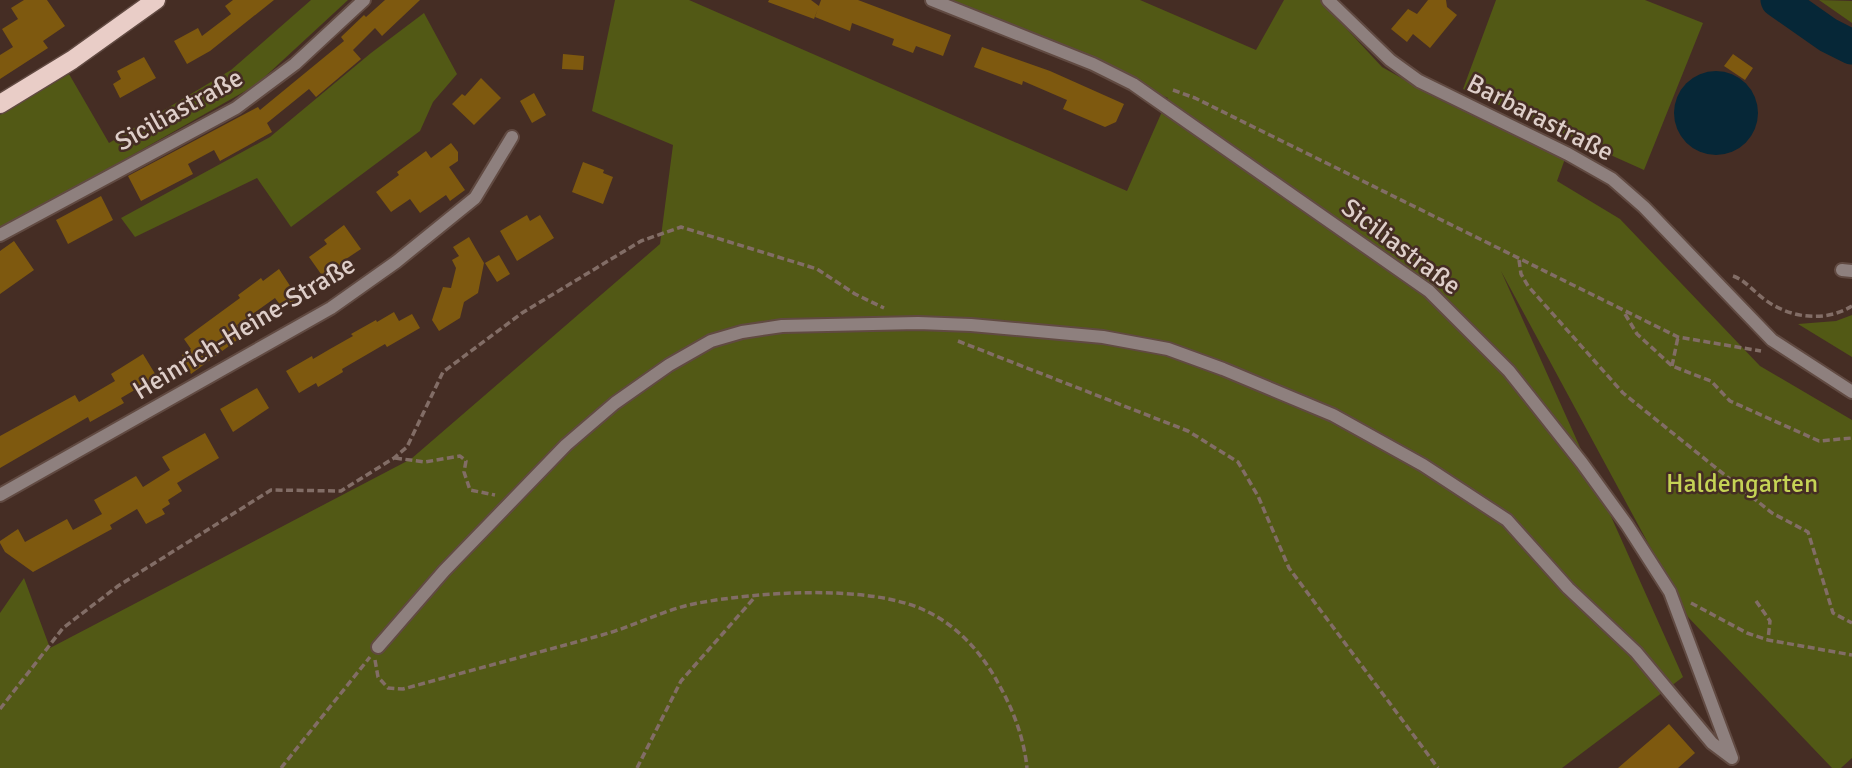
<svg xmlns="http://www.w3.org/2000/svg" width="1852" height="768" viewBox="0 0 1852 768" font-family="Signika,sans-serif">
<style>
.green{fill:#525915}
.water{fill:#062737}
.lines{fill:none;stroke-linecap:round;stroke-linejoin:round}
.river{stroke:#062737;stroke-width:35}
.building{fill:#7e590f}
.minor-casing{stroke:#614a42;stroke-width:16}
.major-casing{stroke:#614a42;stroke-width:21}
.path{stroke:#826d66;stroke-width:3.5;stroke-dasharray:7 3.5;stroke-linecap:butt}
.minor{stroke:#8e807e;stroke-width:12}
.major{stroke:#e9cdc7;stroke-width:18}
.labels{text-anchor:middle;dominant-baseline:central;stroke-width:5;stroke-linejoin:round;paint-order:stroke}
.street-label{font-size:26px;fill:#decec9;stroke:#452d24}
.park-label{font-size:26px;fill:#c5d355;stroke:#452d24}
</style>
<rect width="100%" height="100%" fill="#452d24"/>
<path class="green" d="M 311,0 L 348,0 L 256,85 L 0,230 L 0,115 L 69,74 L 109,143 L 231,70 Z
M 615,0 L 689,0 L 1127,191 L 1168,98 L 944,0 L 1140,0 L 1256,50 L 1284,0 L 1320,0 L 1382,67 L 1444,102 L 1566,156 L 1557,181 L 1620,219 L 1760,366 L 1852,420 L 1852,758 L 1841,768 L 1832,768 L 1688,617 L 1501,271 L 1683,677 L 1562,768 L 0,768 L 0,613 L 24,578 L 50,648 L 411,459 L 660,244 L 673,145 L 592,111 Z
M 1496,0 L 1645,0 L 1703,23 L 1644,170 L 1463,89 Z
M 1819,0 L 1852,1 L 1852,23 Z
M 424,13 L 457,74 L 433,102 L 420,131 L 291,227 L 257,178 L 135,237 L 121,218 L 270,137 L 371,53 Z
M 1852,315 L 1852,357 L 1798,324 L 1836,321 Z"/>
<path class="water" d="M1674 113a42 42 0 1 1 84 0a42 42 0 1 1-84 0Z"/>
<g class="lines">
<path class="river" d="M 1778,0 L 1828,35 L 1852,47"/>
</g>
<path class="building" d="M 24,0 L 47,0 L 65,26 L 43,41 L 48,48 L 0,79 L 0,55 L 13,47 L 2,29 L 18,19 L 11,8 Z
M 233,0 L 274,0 L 210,51 L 187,64 L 174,41 L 198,28 L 202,36 L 231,14 L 225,6 Z
M 385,0 L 420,0 L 382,36 L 375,28 L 353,50 L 361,59 L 316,97 L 309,89 L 267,123 L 272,132 L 220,161 L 214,150 L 188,164 L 193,174 L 141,201 L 128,176 L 258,107 L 260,110 L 344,41 L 341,37 L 364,15 L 366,17 Z
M 769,0 L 811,0 L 819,6 L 814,19 L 768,2 Z
M 821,0 L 858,0 L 951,35 L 943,56 L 916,46 L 913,53 L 892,45 L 894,39 L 852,23 L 850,31 L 815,17 Z
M 1428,0 L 1446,0 L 1447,7 L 1457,15 L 1430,48 L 1413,34 L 1407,42 L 1391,29 L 1408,9 L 1417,14 Z
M 982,47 L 1050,71 L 1124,104 L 1116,122 L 1105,127 L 1063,109 L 1067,100 L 1023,81 L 1022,85 L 974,67 Z
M 563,54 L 584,56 L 583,70 L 562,69 Z
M 1733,54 L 1753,68 L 1745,80 L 1724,66 Z
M 144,57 L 156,78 L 120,98 L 113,84 L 121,79 L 117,71 Z
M 481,78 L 501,98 L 474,125 L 452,104 L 462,94 L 465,96 Z
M 534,93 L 546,115 L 532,123 L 520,101 Z
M 451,143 L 458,152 L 458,161 L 449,167 L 465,190 L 450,201 L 446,195 L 420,213 L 410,199 L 391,212 L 376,192 L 399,175 L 397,172 L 426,151 L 431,158 Z
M 583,162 L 604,170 L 603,173 L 613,177 L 603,204 L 572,192 Z
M 101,196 L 113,220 L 68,244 L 56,220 Z
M 527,215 L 530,221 L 540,215 L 554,238 L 517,261 L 500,231 Z
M 344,225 L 361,249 L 343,261 L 346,266 L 326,281 L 309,257 L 327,244 L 324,240 Z
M 469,237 L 484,263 L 478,293 L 464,302 L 460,318 L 439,331 L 432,320 L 443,287 L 451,288 L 456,268 L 452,260 L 459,256 L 453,247 Z
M 14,241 L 34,270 L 0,294 L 0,251 Z
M 499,255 L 510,274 L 497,282 L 485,263 Z
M 279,269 L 298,298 L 283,309 L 275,298 L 237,325 L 244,335 L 191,374 L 182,355 L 191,349 L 184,339 L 240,298 L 238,295 L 261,278 L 263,281 Z
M 394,312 L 399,321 L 412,314 L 420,328 L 387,347 L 385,344 L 342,369 L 343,372 L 318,387 L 316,383 L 299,393 L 286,371 L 312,356 L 313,359 L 330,349 L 353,336 L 351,334 L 376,320 L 377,322 Z
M 143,354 L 157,377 L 121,398 L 124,403 L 90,422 L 88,417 L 0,468 L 0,436 L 75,395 L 79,402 L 115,381 L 111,374 Z
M 257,388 L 269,408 L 233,432 L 220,409 Z
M 205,433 L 219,458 L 177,483 L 182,491 L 168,500 L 170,504 L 162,509 L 165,514 L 146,524 L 137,509 L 110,525 L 112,529 L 33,572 L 5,552 L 0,543 L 0,541 L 18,529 L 25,542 L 67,519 L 73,530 L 102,514 L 94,500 L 136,476 L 143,487 L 170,470 L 162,457 Z
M 1669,724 L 1695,753 L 1678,768 L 1618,768 Z"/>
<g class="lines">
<defs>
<path id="minor" d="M 932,0 L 1093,64 L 1133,84 L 1429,291 L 1509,371 L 1582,463 L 1627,525 L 1670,592 L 1732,758
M 1328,0 L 1390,60 L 1419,81 L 1568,154 L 1612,179 L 1644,207 L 1772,340 L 1852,392
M 0,235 L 236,108 L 295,64 L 364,0
M 1842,270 L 1852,271
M 0,495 L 331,308 L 396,262 L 475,198 L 512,137
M 378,647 L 444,571 L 566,445 L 615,403 L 669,365 L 711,341 L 742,332 L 782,326 L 918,323 L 971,325 L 1103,337 L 1168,349 L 1223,369 L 1333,415 L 1423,465 L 1507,520 L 1568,588 L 1636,652 L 1712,743 L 1732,758"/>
<path id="major" d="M 0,104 L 72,60 L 156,0"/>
</defs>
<use href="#minor" class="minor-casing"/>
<use href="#major" class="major-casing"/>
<path class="path" d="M 1173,90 L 1195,98 L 1678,337 L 1761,351
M 1519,260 L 1521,274 L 1528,286 L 1623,393 L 1772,513 L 1808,532 L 1833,613 L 1852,623
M 1733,276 C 1745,280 1753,291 1764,299 C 1789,318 1824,323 1852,306
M 1625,314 L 1637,334 L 1672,366 L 1711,381 L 1730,401 L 1819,441 L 1852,438
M 958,341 L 1188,431 L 1238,462 L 1258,496 L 1289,568 L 1438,768
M 1672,366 L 1678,337
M 395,458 L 425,462 L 460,456 L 466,461 L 464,472 L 470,490 L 495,495
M 1756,601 L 1770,621 L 1768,640
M 1691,603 L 1747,633 L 1768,640 L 1852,655
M 375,660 L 378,677 L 388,688 L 403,689 C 469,671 536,653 602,635 C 635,626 665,609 698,603 C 759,592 867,584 924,610 C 957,625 982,653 998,683 C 1013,709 1024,738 1027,768
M 0,709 L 63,628 L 118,586 L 271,490 L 341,491 L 394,458 L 407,447 L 443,372 L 522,313 L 641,241 L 681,227 L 817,269 L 855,294 L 884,308
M 281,768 L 370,657
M 637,768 L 681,681 L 755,597"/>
<use href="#minor" class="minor"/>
<use href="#major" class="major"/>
</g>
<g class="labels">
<g class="street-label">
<text transform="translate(179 110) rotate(-29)">Siciliastraße</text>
<text transform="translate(1540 118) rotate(27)">Barbarastraße</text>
<text transform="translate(1401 247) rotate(37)">Siciliastraße</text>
<text transform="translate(244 328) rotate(-31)">Heinrich-Heine-Straße</text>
</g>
<g class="park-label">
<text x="1742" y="484">Haldengarten</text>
</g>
</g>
</svg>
